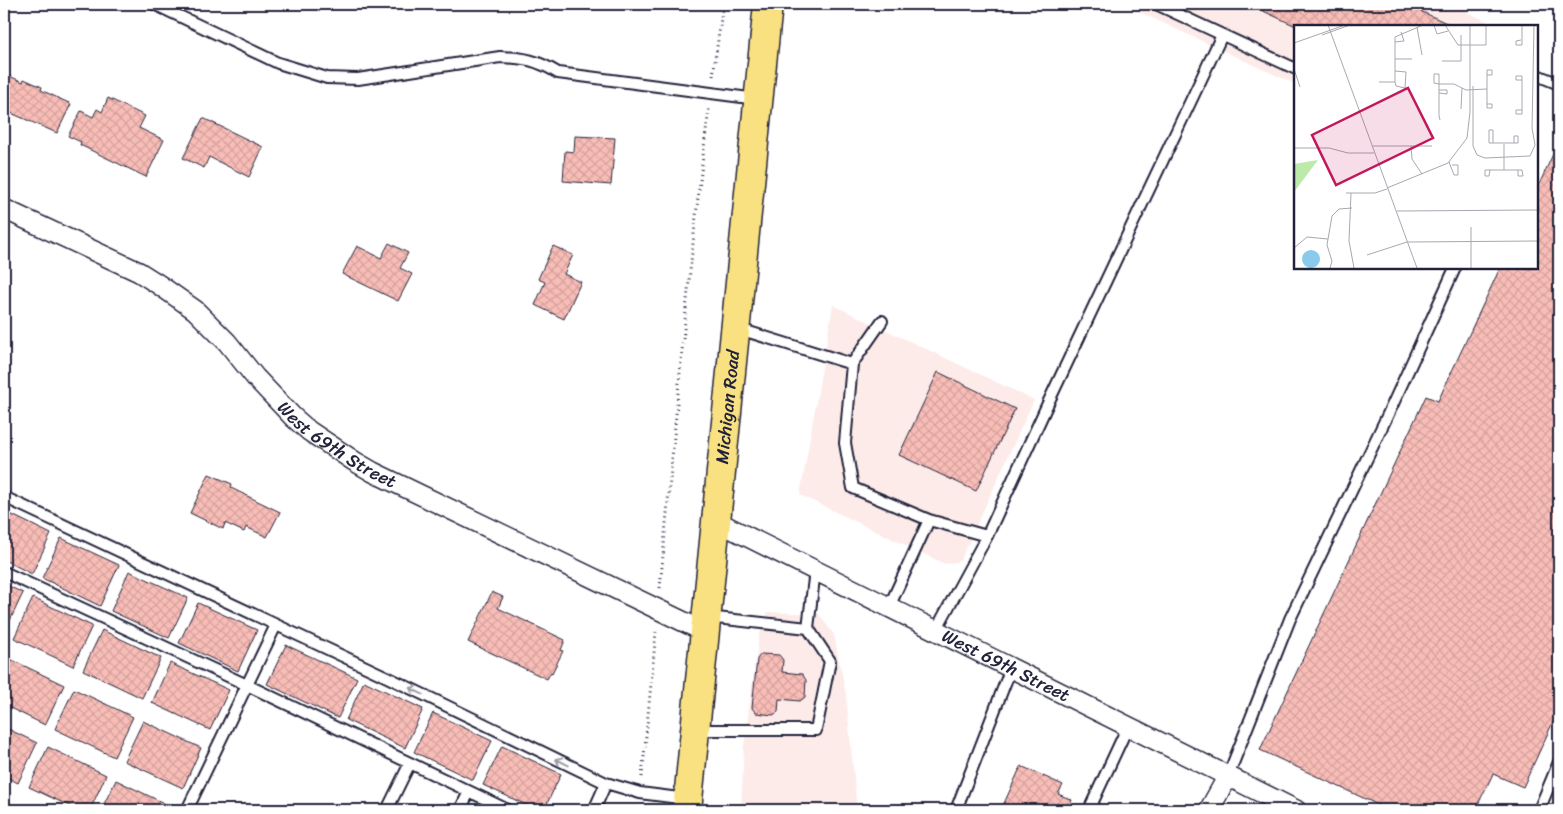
<svg xmlns="http://www.w3.org/2000/svg" width="1563" height="814" viewBox="0 0 1563 814" font-family="Sriracha,sans-serif">
<style>
.built{fill:#fdebe9}
.building{fill:url(#building-cross-hatch);stroke:#22223b}
.lines{fill:none;stroke-linecap:round;stroke-linejoin:round}
.lane-casing{stroke:#22223b;stroke-width:14}
.street-casing{stroke:#22223b;stroke-width:22}
.primary-casing{stroke:#22223b;stroke-width:31}
.path{stroke:#22223b;stroke-width:3;stroke-dasharray:1 4;stroke-linecap:butt}
.lane{stroke:#fff;stroke-width:10}
.street{stroke:#fff;stroke-width:19}
.primary{stroke:#f9e181;stroke-width:28}
.oneway{stroke:#9c9ca7}
.labels{text-anchor:middle;dominant-baseline:central;stroke-width:4.5;stroke-linejoin:round;paint-order:stroke}
.street-label{font-size:18px;fill:#22223b;stroke:#fff}
.inset-road{fill:none;stroke:#a7a7b1;stroke-width:1}
.view{fill:#c2185b;fill-opacity:0.15;stroke:#c2185b;stroke-width:2.5}
.inset-edge{fill:none;stroke:#22223b;stroke-width:2.5}
</style>
<defs>
<pattern id="building-cross-hatch" width="8" height="8" patternUnits="userSpaceOnUse" patternTransform="scale(1.25)"><rect width="8" height="8" fill="#f9bdb7"/><path d="M0 0l8 8M0 8l8-8" fill="none" stroke="#d5a29e"/></pattern>
</defs>
<rect width="100%" height="100%" fill="#fff"/>
<filter id="ink" filterUnits="userSpaceOnUse"><feTurbulence type="fractalNoise" baseFrequency=".02" numOctaves="2"/><feDisplacementMap in="SourceGraphic" scale="10" xChannelSelector="R" yChannelSelector="G"/><feConvolveMatrix kernelMatrix="1 2 1 2 8 2 1 2 1" color-interpolation-filters="sRGB"/></filter>
<g filter="url(#ink)">
<path class="built" d="M 1122,4 L 1450,4 L 1497,26 L 1296,26 L 1295,84 Z
M 833,305 L 1034,400 L 960,561 L 945,564 L 800,495 Z
M 768,612 L 819,614 L 834,635 L 846,694 L 857,810 L 741,810 L 744,746 L 759,636 Z"/>
<path class="building" d="M 1248,4 L 1405,4 L 1453,26 L 1296,26 Z
M 7,75 L 23,82 L 24,79 L 42,87 L 41,90 L 71,104 L 57,133 L 4,110 L 4,81 Z
M 108,98 L 145,116 L 139,128 L 164,140 L 146,177 L 80,145 L 81,142 L 68,136 L 81,111 L 93,117 L 97,109 L 102,112 Z
M 203,118 L 263,147 L 249,177 L 209,157 L 204,168 L 183,158 Z
M 575,136 L 615,138 L 611,185 L 563,181 L 565,151 L 574,152 Z
M 1559,141 L 1559,709 L 1523,787 L 1493,774 L 1475,810 L 1389,810 L 1260,750 L 1426,396 L 1438,401 L 1500,268 L 1537,268 L 1537,189 Z
M 389,243 L 408,253 L 400,268 L 412,274 L 398,301 L 342,274 L 357,246 L 381,258 Z
M 553,246 L 573,255 L 564,274 L 581,282 L 564,319 L 535,305 L 545,282 L 538,279 Z
M 938,372 L 1015,409 L 976,491 L 899,455 Z
M 209,474 L 232,484 L 231,488 L 280,512 L 267,537 L 246,527 L 244,532 L 225,523 L 223,529 L 190,513 Z
M 4,511 L 51,534 L 32,574 L 4,560 Z
M 61,538 L 119,565 L 100,606 L 42,578 Z
M 129,571 L 188,598 L 169,638 L 111,611 Z
M 4,584 L 23,593 L 4,633 Z
M 492,592 L 503,597 L 498,608 L 565,640 L 561,650 L 563,651 L 552,673 L 551,672 L 547,679 L 468,642 Z
M 33,598 L 92,626 L 73,666 L 14,638 Z
M 198,603 L 257,630 L 238,671 L 179,643 Z
M 102,630 L 161,658 L 142,698 L 83,670 Z
M 286,645 L 357,678 L 338,718 L 267,684 Z
M 761,654 L 779,655 L 783,660 L 782,672 L 802,674 L 806,680 L 805,697 L 800,701 L 779,699 L 778,712 L 773,715 L 756,713 L 752,708 L 757,659 Z
M 6,657 L 64,685 L 45,725 L 4,705 L 4,661 Z
M 170,663 L 229,690 L 210,730 L 152,703 Z
M 364,681 L 423,709 L 405,748 L 346,720 Z
M 74,689 L 133,717 L 114,757 L 55,729 Z
M 433,713 L 492,741 L 473,780 L 414,752 Z
M 143,721 L 201,748 L 183,788 L 124,761 Z
M 4,727 L 37,743 L 18,783 L 4,776 Z
M 502,746 L 561,774 L 544,810 L 537,810 L 483,785 Z
M 48,747 L 106,775 L 90,810 L 78,810 L 29,787 Z
M 1021,766 L 1063,785 L 1058,794 L 1072,800 L 1068,810 L 1001,810 Z
M 116,780 L 174,808 L 173,810 L 101,810 Z"/>
<g class="lines">
<defs>
<path id="lane" d="M 154,4 L 278,63 L 327,78 L 358,79 L 500,57 C 525,58 537,60 558,73 L 757,99
M 1156,4 L 1296,69
M 1537,75 L 1559,84
M 736,328 L 852,364 L 845,443 L 853,488 L 929,520 L 987,536 L 1049,401 L 1222,35
M 852,364 L 882,321
M 4,497 L 385,676 L 606,783
M 4,572 L 247,685 L 187,810
M 889,607 L 929,520
M 276,625 L 247,685 L 508,810
M 808,628 L 815,570
M 936,630 L 987,536
M 696,730 L 816,730 L 830,661 L 808,628 L 707,617
M 1228,776 L 1290,619 L 1391,408 L 1455,268
M 387,810 L 410,763
M 460,810 L 469,792
M 594,810 L 606,783 L 640,793 L 687,799
M 956,810 L 1011,668
M 1089,810 L 1128,726
M 1539,810 L 1559,762"/>
<g id="street">
<path id="s1" d="M 4,209 L 139,272 L 158,284 L 195,310 L 227,342 L 255,377 L 293,417 L 309,431 L 354,461 L 373,472 L 705,632"/>
<path id="s2" d="M 716,521 L 1296,810"/>
<path d="M 1209,810 L 1228,776"/>
</g>
<g id="primary">
<path id="s3" d="M 687,810 L 768,4"/>
</g>
</defs>
<use href="#lane" class="lane-casing"/>
<use href="#street" class="street-casing"/>
<use href="#primary" class="primary-casing"/>
<path class="path" d="M 713,76 L 723,4
M 660,588 C 675,429 688,268 709,109
M 642,777 L 656,632"/>
<use href="#lane" class="lane"/>
<use href="#street" class="street"/>
<use href="#primary" class="primary"/>
</g>
<defs><path id="oneway-shaft" d="M-6 0H5M1.5-3L5.5 0L1.5 3" fill="none" stroke-width="1.6" stroke-linecap="round" stroke-linejoin="round" transform="scale(1.25)"/></defs>
<g class="oneway">
<use href="#oneway-shaft" transform="translate(416 691) rotate(-154)"/>
<use href="#oneway-shaft" transform="translate(562 762) rotate(-154)"/>
</g>
</g>
<g class="labels">
<g class="street-label">
<text stroke="none"><textPath href="#s3" startOffset="405">Michigan Road</textPath></text>
<text stroke="none"><textPath href="#s1" startOffset="414">West 69th Street</textPath></text>
<text stroke="none"><textPath href="#s2" startOffset="324">West 69th Street</textPath></text>
</g>
</g>
<g transform="translate(1294 25)">
<rect width="244" height="244" fill="#fff"/>
<path d="M 24,135 L 0,167 L 0,139 Z" fill="#bbeaa9"/>
<path d="M8 234a9 9 0 1 1 18 0a9 9 0 1 1-18 0Z" fill="#8acaeb"/>
<path class="inset-road" d="M 34,0 L 123,243M 140,0 L 143,9 L 154,6M 151,0 L 164,20 L 192,20 L 192,0M 123,2 L 128,30M 28,10 L 56,0M 227,15 L 222,16 L 222,20 L 228,20 L 228,0M 101,17 L 110,16 L 107,7M 0,18 L 51,0M 101,34 L 118,34M 148,36 L 167,36 L 167,10M 0,44 L 6,62M 101,46 L 112,47 L 111,63 L 102,61 L 101,57 L 101,12 L 129,0M 193,50 L 198,50 L 198,45 L 193,45 L 193,83 L 198,83 L 198,79 L 193,79M 85,57 L 101,57M 179,61 L 179,121 L 183,130 L 191,133 L 236,131 L 241,120 L 238,103 L 240,0M 145,68 L 153,69 L 153,65 L 145,65M 167,84 L 168,63M 228,85 L 222,85 L 222,89 L 228,89 L 228,51 L 222,51 L 222,55 L 228,55M 146,95 L 145,91 L 145,49 L 140,49 L 140,58 L 145,59 L 160,59 L 172,65 L 193,64M 199,118 L 199,105 L 195,105 L 195,118 L 224,118 L 224,111 L 220,111 L 220,118M 79,121 L 138,121M 117,121 L 118,134 L 128,149M 0,123 L 35,123 L 54,128 L 80,128M 155,137 L 160,150 L 164,150 L 164,140 L 158,140M 196,145 L 195,151 L 191,151 L 191,145 L 228,145 L 229,151 L 224,151 L 224,145M 210,145 L 210,119M 93,163 L 154,138 L 173,113 L 176,87 L 176,0M 52,168 L 81,168 L 93,164M 57,168 L 55,216 L 60,243M 103,186 L 244,185M 0,223 L 13,212 L 34,214M 73,230 L 113,217 L 244,216M 36,243 L 38,236 L 33,220 L 38,191 L 45,184 L 58,183M 177,243 L 177,202"/>
<path class="view" d="M 114,63 L 139,113 L 42,160 L 18,110 Z"/>
<rect width="244" height="244" class="inset-edge"/>
</g>
<rect width="1563" height="814" fill="none" stroke="#fff" stroke-width="20"/>
<rect x="10" y="10" width="1543" height="794" fill="none" stroke="#22223b" stroke-width="2" filter="url(#ink)"/>
</svg>
